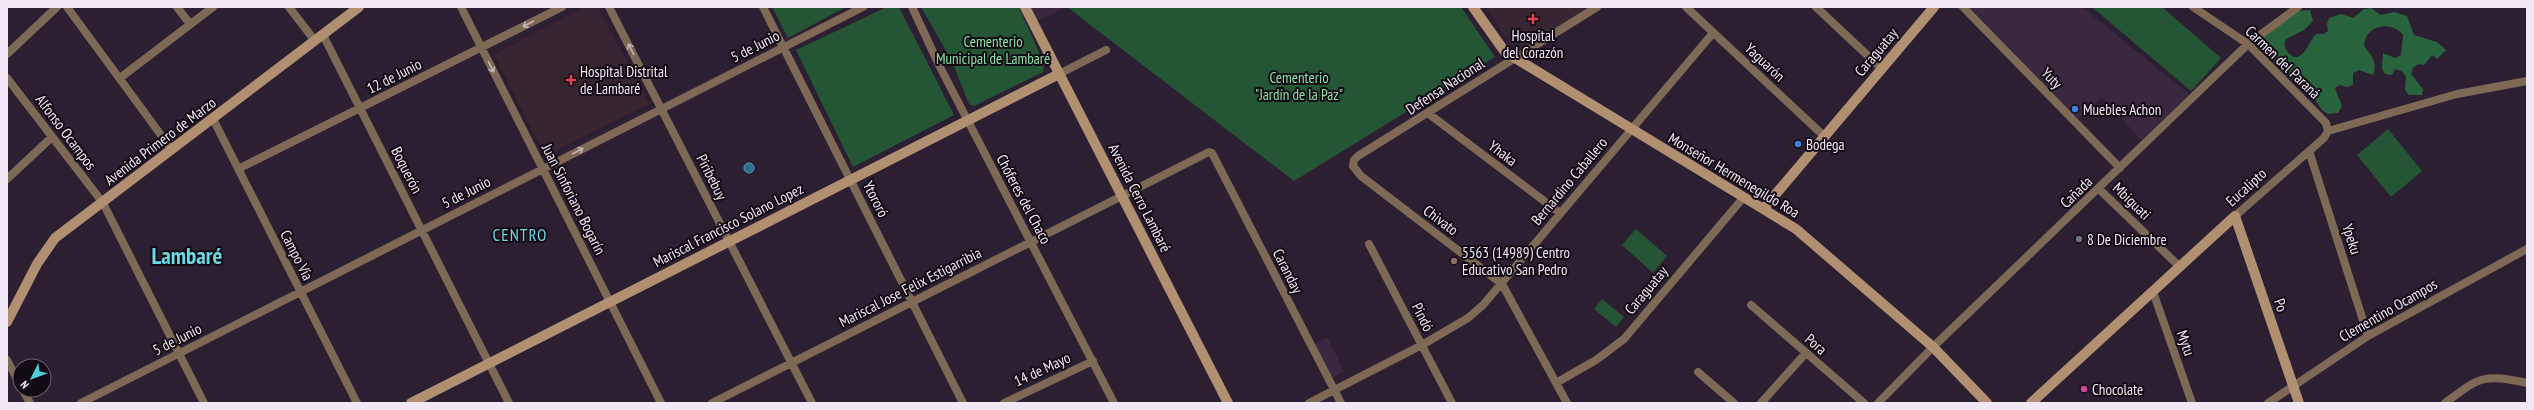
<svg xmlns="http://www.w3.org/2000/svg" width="2534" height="410" viewBox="0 0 2534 410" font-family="'PT Sans Narrow',sans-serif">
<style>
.built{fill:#3a2840}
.medical{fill:#372631}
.green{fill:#245635}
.forest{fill:#28633d}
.water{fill:#277090;stroke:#6494ae}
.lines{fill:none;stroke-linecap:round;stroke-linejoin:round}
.street{stroke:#7e6956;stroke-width:8}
.secondary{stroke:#b18f71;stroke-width:10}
.oneway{stroke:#c4b5b5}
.health-dot{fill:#e0444e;stroke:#120b14;stroke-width:1.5}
.shop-dot{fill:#3f7fe0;stroke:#120b14;stroke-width:1.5}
.worship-dot{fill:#6b7280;stroke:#120b14;stroke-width:1.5}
.education-dot{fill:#8d6e63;stroke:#120b14;stroke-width:1.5}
.hotel-dot{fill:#d1479c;stroke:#120b14;stroke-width:1.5}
.labels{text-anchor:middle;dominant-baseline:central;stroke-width:4;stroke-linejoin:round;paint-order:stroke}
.poi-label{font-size:15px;fill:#f2e8f5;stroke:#120b14;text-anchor:start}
.park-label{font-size:15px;fill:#8be0a5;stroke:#120b14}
.street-label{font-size:15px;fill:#f2e8f5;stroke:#120b14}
.quarter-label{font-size:17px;letter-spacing:1px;fill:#6cd8e2;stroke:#120b14}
.town-label{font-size:23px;font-weight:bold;fill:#6cd8e2;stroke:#120b14}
</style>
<rect width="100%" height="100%" fill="#2d1f32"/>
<path class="built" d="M 1030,7 L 1062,7 L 1064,8 L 1038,21 Z
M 1970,7 L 2082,7 L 2189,94 L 2141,140 L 2102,97 L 2078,119 Z
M 1327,337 L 1344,371 L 1334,377 L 1330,377 L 1313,345 Z"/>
<path class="medical" d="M 585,7 L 598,7 L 649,104 L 545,156 L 494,55 Z
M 1485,7 L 1593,7 L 1520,51 L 1511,45 Z"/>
<path class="green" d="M 772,7 L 846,7 L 788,38 Z
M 887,7 L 899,7 L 954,115 L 853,167 L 796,50 Z
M 921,7 L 1019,7 L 1044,64 L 1043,72 L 974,106 L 969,104 L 952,61 Z
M 1067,7 L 1461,7 L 1495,57 L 1294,181 Z
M 2092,7 L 2162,7 L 2221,58 L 2191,91 Z
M 2388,129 L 2422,171 L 2391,197 L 2357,155 Z
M 1636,229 L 1667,256 L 1653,273 L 1622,245 Z
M 1602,299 L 1624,317 L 1616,327 L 1594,309 Z"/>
<path class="forest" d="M 2371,8 L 2381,15 L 2394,12 L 2407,16 L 2414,35 L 2437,42 L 2446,50 L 2437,59 L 2432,55 L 2424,65 L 2418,64 L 2413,68 L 2411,74 L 2423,89 L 2422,95 L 2409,95 L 2405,90 L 2406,77 L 2402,71 L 2395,69 L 2392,75 L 2385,74 L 2382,68 L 2383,53 L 2395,58 L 2401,55 L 2403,35 C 2391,20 2365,25 2364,46 C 2372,56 2378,63 2373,75 L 2359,70 L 2353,73 L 2353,85 L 2347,87 L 2340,85 L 2335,88 L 2342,106 L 2338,113 L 2328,114 L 2322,110 L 2305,85 L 2285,75 L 2259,43 L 2258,40 L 2296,11 L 2310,10 L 2313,21 L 2304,30 L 2286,39 C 2284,44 2284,47 2287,51 C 2301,70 2310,39 2316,34 L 2323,34 L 2328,31 L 2327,24 L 2329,18 L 2341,14 L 2353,18 L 2364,9 Z"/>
<path class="water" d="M744 168a5 5 0 1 1 10 0a5 5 0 1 1-10 0Z"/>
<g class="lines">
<path class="street" d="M 67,7 L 172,150
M 177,7 L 190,24
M 289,7 L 315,41
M 461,7 L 661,403
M 609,7 L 812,403
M 763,7 L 963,403
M 912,7 L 940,67 L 1114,403
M 1686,7 L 1825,137
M 1816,7 L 1882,69
M 1963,7 L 2120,168
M 2193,7 L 2248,44 L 2326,123 L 2328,131
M 323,35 L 509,403
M 7,54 L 57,7
M 1059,74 L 1106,50
M 7,78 L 103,203 L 204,403
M 120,78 L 213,7
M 1429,114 L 1560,213
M 213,119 L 357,403
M 2309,151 L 2368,336
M 238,169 L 562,7
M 7,179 L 52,137
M 2099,189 L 2180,267
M 2235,216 L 2324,138 L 2328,131 L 2457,94 L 2527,81
M 1369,244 L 1452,403
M 2153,292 L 2192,403
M 1751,305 L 1864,403
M 7,360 L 20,385
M 1698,372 L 1734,403
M 1556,383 L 1596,360 L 1624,339 L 1743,198
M 23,390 L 30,403
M 81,403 L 863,7
M 712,403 L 1209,152 L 1212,153 L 1341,403
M 1004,403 L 1093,361
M 1309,403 L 1422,345 L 1468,318 L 1483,305 L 1713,33
M 1567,403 L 1502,284 L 1361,176 L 1353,166 L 1354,160 L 1358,156 L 1597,7
M 1761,403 L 1805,354
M 1878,403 L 1933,347 L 2248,44 L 2298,7
M 2268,403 L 2368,336 L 2527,249
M 2445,403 C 2481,376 2482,374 2527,383"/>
<path class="secondary" d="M 1025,7 L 1228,403
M 1473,7 L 1505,52 L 1515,58 L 1796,229 L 1933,347 L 1987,403
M 1764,208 L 1934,7
M 7,322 L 37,264 L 55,238 L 359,7
M 411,403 L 1059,74
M 2031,403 L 2235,216 L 2299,403"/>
</g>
<defs><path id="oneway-shaft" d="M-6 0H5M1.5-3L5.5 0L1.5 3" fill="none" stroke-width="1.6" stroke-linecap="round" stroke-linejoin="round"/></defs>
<g class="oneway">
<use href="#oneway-shaft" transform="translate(528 24) rotate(153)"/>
<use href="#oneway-shaft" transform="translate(631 49) rotate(-117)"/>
<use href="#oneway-shaft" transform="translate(491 67) rotate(63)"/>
<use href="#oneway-shaft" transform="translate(578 151) rotate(-27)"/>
</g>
<g class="health-dot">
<path d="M1531 13h4v4h4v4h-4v4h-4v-4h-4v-4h4z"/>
<path d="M569 74h4v4h4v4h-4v4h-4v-4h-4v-4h4z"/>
</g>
<g class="shop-dot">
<circle cx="2075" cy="109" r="4"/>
<circle cx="1798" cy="144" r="4"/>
</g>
<circle class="worship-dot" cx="2079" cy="239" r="4"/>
<circle class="education-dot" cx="1454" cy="261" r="4"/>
<circle class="hotel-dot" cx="2084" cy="389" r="4"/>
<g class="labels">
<g class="poi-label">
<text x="1533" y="35" text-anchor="middle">Hospital<tspan x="1533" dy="17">del Corazón</tspan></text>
<text x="580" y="71">Hospital Distrital<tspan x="580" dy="17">de Lambaré</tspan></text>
<text x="2083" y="109">Muebles Achon</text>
<text x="1806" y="144">Bodega</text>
<text x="2087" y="239">8 De Diciembre</text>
<text x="1462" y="252">5563 (14989) Centro<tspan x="1462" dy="17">Educativo San Pedro</tspan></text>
<text x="2092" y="389">Chocolate</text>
</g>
<g class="park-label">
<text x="993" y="41">Cementerio<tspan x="993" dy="17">Municipal de Lambaré</tspan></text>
<text x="1299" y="77">Cementerio<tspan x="1299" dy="17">"Jardín de la Paz"</tspan></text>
</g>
<g class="street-label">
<text transform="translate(755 46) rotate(-27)">5 de Junio</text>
<text transform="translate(1876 52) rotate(-50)">Caraguatay</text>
<text transform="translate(1765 62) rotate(43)">Yaguarón</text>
<text transform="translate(2283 62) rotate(44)">Carmen del Paraná</text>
<text transform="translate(394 76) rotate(-27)">12 de Junio</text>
<text transform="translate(2052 78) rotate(46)">Yuty</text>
<text transform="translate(1445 86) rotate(-33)">Defensa Nacional</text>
<text transform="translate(66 132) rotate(53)">Alfonso Ocampos</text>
<text transform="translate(160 141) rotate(-37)">Avenida Primero de Marzo</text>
<text transform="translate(1503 153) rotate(37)">Yhaka</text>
<text transform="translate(407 170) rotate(63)">Boquerón</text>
<text transform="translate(1734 175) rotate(31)">Monseñor Hermenegildo Roa</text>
<text transform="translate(712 177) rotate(63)">Piribebuy</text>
<text transform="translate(1569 181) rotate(-50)">Bernardino Caballero</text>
<text transform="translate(2246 187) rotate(-42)">Eucalipto</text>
<text transform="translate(466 192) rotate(-27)">5 de Junio</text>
<text transform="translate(2076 192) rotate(-44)">Cañada</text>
<text transform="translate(1140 198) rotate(63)">Avenida Cerro Lambaré</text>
<text transform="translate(574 199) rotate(63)">Juan Sinforiano Bogarín</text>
<text transform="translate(876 199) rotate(63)">Ytororó</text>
<text transform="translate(1024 199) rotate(62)">Chóferes del Chaco</text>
<text transform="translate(2132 201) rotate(44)">Mbiguati</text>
<text transform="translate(1441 220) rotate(37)">Chivato</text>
<text transform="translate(728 225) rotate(-27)">Mariscal Francisco Solano Lopez</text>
<text transform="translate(2352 239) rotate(72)">Ypeku</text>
<text transform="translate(297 255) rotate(63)">Campo Vía</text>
<text transform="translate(1288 271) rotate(63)">Caranday</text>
<text transform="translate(910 287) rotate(-27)">Mariscal Jose Felix Estigarribia</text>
<text transform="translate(1646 290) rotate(-50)">Caraguatay</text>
<text transform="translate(2281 305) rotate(71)">Po</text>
<text transform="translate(2388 310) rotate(-30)">Clementino Ocampos</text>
<text transform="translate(1423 317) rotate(63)">Pindó</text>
<text transform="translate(177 339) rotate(-27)">5 de Junio</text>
<text transform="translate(2186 343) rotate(71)">Mytu</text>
<text transform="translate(1816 344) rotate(41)">Pora</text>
<text transform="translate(1042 369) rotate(-25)">14 de Mayo</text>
</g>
<g class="quarter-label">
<text x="520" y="235">CENTRO</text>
</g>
<g class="town-label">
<text x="187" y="255">Lambaré</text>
</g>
</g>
<rect width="2534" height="410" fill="none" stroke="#f2e8f5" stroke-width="16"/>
<g transform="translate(32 378) rotate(228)"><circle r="19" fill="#120b14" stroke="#6c636e"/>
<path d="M0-3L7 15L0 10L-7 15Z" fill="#52cbd7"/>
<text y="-6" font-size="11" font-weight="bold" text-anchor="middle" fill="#f2e8f5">N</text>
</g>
</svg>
